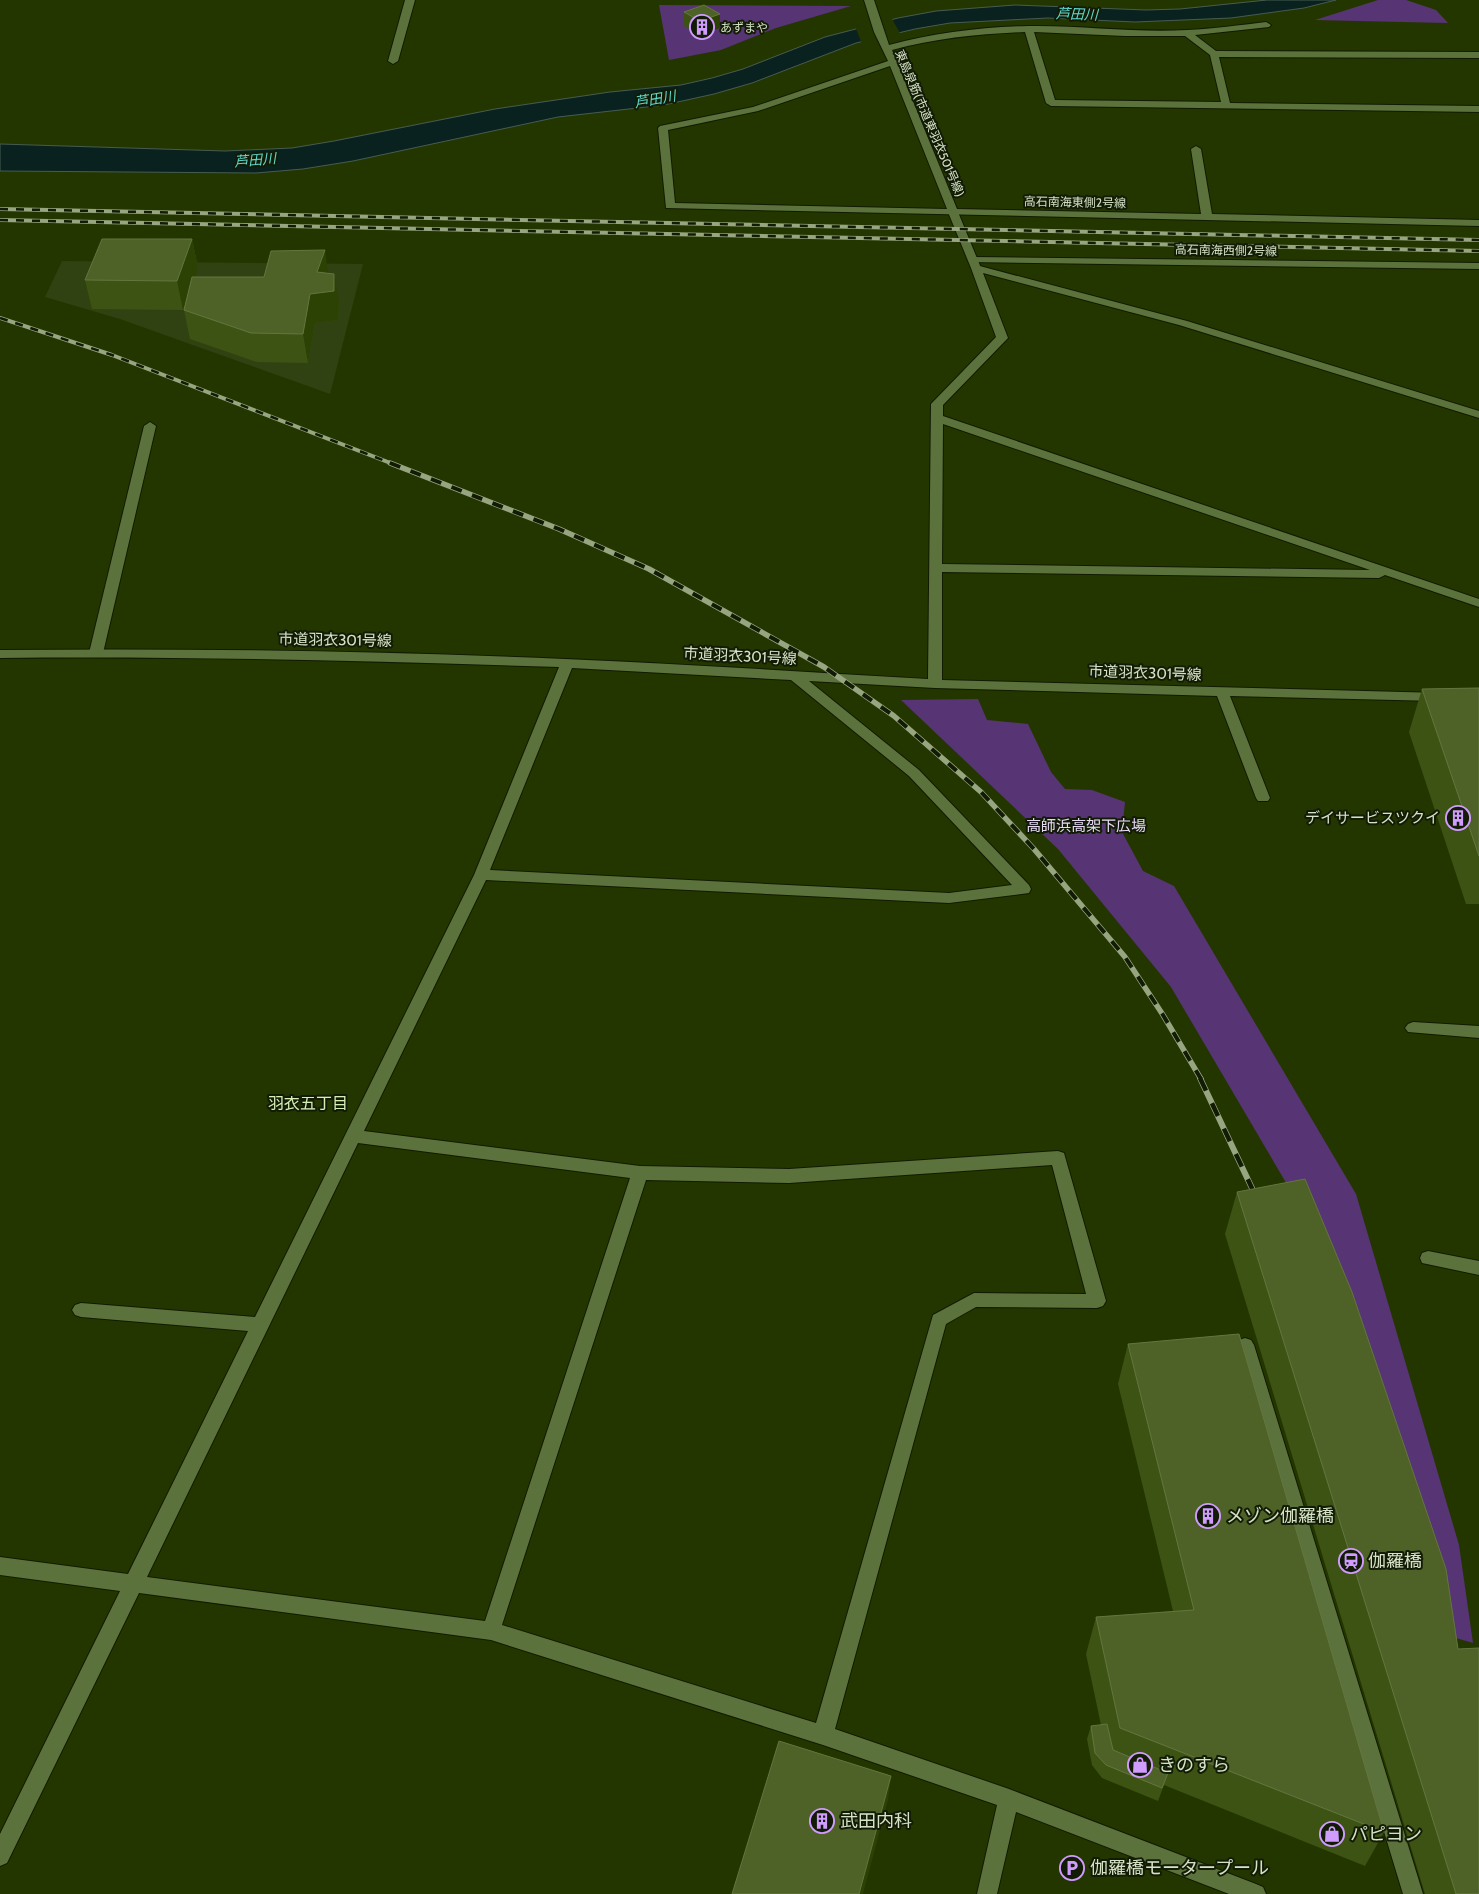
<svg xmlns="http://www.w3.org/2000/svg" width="1479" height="1894" viewBox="0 0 1479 1894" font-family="Cabin,'Noto Sans JP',sans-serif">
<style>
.built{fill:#314212}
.green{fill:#573474}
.water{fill:#0a221f;stroke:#475c51}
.pier{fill:#243600}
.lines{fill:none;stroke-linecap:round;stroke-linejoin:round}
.lane-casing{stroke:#111b01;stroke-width:2}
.street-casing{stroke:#111b01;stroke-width:2}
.secondary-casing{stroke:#111b01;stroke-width:2}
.lane{fill:#5c723c;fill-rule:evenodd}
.street{fill:#5c723c;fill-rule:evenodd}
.secondary{fill:#5c723c;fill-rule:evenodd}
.rail-far2-casing{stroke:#97a680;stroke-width:4}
.rail-far1-casing{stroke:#97a680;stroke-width:5.5}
.rail-casing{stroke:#97a680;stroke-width:6}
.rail-far2{stroke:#121b05;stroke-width:2.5;stroke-dasharray:8;stroke-linecap:butt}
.rail-far1{stroke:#121b05;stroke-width:4;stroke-dasharray:11;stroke-linecap:butt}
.rail{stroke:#121b05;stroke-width:4.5;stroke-dasharray:14;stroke-linecap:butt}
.wall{fill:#3d5314}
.shaded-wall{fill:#2c4104}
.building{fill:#4e6227;stroke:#637640}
.labels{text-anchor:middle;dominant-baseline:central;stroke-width:4;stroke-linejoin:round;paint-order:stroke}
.far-poi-label{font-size:12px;fill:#d5e2c5;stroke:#121b05;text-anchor:start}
.far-street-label{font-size:12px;fill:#d5e2c5;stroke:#121b05}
.far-water-label{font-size:14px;font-style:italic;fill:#60d8cd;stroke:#121b05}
.street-label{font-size:15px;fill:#d5e2c5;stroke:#121b05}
.poi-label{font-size:15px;fill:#d5e2c5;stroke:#121b05;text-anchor:end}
.park-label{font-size:15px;fill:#e6daf4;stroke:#121b05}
.neighbourhood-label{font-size:16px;fill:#d5efb4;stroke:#121b05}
.near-poi-label{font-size:18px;fill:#d5e2c5;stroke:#121b05;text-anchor:start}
</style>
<rect width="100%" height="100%" fill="#243600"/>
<path class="built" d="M 62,261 L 363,264 L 330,394 L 120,319 L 45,297 Z"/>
<path class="green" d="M 1378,0 L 1406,0 L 1436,10 L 1448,23 L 1315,20 Z
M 659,5 L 851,6 L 776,28 L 721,50 L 669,60 Z
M 978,699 L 987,720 L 1028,724 L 1051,772 L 1065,789 L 1092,790 L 1125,802 L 1122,832 L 1143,871 L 1174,886 L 1356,1194 L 1459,1545 L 1473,1643 L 1439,1633 L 1295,1198 L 1171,987 L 1058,849 L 901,700 Z"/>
<path class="water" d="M 1267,0 L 1336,0 L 1304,8 L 1231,18 L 1135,22 L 1048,18 L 950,23 L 915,29 L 856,43 L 752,83 L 714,94 L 664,105 L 558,117 L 353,161 L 303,169 L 256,173 L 0,171 L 0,144 L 225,151 L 292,148 L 334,141 L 495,109 L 610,92 L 681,85 L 712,78 L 743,69 L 825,37 L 898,18 L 936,11 L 1015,5 L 1146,10 L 1180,9 Z"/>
<path class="pier" d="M 891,17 L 901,35 L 862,44 L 855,26 Z"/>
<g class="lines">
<defs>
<path id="lane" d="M 150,422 L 156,426 L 103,653 L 96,657 L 89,653 L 144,426 Z"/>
<path id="street" d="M 405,0 L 415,0 L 398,61 L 393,64 L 388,61 Z
M 864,0 L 874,0 L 889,45 C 934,33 981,27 1028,26 C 1081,25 1134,33 1187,30 C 1213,29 1240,25 1266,22 L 1271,25 L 1269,27 L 1195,35 L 1216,51 L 1479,52 L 1479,58 L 1219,57 L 1230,103 L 1479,106 L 1479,112 L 1051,106 L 1046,103 L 1025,32 C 980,34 936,38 892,50 L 957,209 L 1201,214 L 1191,149 L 1196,146 L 1201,149 L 1212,214 L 1479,220 L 1479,226 L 666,208 L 658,128 L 660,126 L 753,107 L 888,61 L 874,32 ZM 1034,32 L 1125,36 L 1185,36 L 1210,55 L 1221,102 L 1055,100 ZM 890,66 L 947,209 L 675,203 L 668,130 L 758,111 Z
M 973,257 L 1479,263 L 1479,269 L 969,262 L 968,260 Z
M 976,265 L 1187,321 L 1479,411 L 1479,418 L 1179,325 L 983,273 L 1008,338 L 943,405 L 943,416 L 1479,599 L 1479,607 L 1385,575 L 1379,578 L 942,572 L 942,680 L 1479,694 L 1479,702 L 1230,696 L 1270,798 L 1268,801 L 1258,801 L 1256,798 L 1217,696 L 935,688 L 809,681 L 919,770 L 1029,885 L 1031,889 L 1029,893 L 949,903 L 486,880 L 364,1131 L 640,1166 L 789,1169 L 1058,1151 L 1064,1153 L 1106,1301 L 1103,1306 L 1097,1308 L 976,1307 L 946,1324 L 835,1729 L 1009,1789 L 1256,1884 L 1263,1887 L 1266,1894 L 1229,1894 L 1016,1812 L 997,1894 L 977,1894 L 997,1805 L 823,1745 L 491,1640 L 139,1593 L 7,1863 L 0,1866 L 0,1834 L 120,1591 L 0,1575 L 0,1557 L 128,1574 L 248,1331 L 81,1317 L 75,1315 L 72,1310 L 75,1305 L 81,1303 L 255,1317 L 474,875 L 559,667 C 373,661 186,656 0,658 L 0,650 C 188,648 377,651 565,659 C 686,664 807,672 928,679 L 931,404 L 996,337 L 971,268 ZM 943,424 L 1370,570 L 942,564 ZM 572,668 L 791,680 L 909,776 L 1012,885 L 949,893 L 490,870 ZM 358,1143 L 630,1178 L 485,1621 L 147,1577 ZM 1052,1165 L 1086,1294 L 974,1293 L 933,1315 L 816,1723 L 502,1625 L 646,1180 L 789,1183 Z
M 1413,1022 L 1479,1026 L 1479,1038 L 1408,1032 L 1405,1028 L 1408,1024 Z
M 1428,1251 L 1479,1261 L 1479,1275 L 1422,1263 L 1420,1258 L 1422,1253 Z
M 1245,1338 L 1251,1340 L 1254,1345 L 1423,1894 L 1403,1894 L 1236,1345 L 1239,1340 Z"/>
<path id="secondary" d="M 953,209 L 958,212 L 981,268 L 980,270 L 976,271 L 971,268 L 948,212 Z"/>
</defs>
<use href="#lane" class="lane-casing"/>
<use href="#street" class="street-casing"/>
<use href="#secondary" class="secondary-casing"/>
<use href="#lane" class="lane"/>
<use href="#street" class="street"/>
<use href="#secondary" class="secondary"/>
<defs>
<path id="rail-far2" d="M 0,209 L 1479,240
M 0,220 L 1479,251
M 0,318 L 112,355 L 393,464"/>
<path id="rail-far1" d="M 390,463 L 559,529 L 649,569 L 824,667 L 894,716 L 981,792 L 1034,849 L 1125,957 L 1163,1015 L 1201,1079"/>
<path id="rail" d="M 1200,1078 L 1258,1201"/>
</defs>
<use href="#rail-far2" class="rail-far2-casing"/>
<use href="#rail-far1" class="rail-far1-casing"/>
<use href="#rail" class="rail-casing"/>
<use href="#rail-far2" class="rail-far2"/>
<use href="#rail-far1" class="rail-far1"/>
<use href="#rail" class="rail"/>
</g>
<path class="wall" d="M 684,12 L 720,14 L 720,28 L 700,35 L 684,26 Z
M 192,239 L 198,268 L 194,277 L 264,277 L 328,273 L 339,302 L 338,320 L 315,323 L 308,363 L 257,362 L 190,339 L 184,310 L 185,304 L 183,310 L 92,309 L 85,280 Z
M 1479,688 L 1479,904 L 1466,904 L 1409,732 L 1422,689 Z
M 1237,1192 L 1458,1649 L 1479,1894 L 1425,1894 L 1225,1234 Z
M 1128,1344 L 1384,1832 L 1365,1866 L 1164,1785 L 1158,1801 L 1102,1778 L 1092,1765 L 1087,1739 L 1091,1726 L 1101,1725 L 1086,1654 L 1096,1617 L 1173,1611 L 1118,1384 Z"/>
<path class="shaded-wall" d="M 720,14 L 720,28 L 700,35 L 700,21 Z
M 192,239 L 198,268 L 183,310 L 177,281 Z
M 325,250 L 329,279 L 334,274 L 339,302 L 338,320 L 315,323 L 308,363 L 303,334 L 310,294 Z
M 891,1776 L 888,1800 L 863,1894 L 859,1894 Z"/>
<path class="building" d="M 704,5 L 720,14 L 700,21 L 684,12 Z
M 102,239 L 192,239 L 177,281 L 85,280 Z
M 325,250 L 317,272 L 334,274 L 334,291 L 310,294 L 303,334 L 251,333 L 184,310 L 192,277 L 264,277 L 271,251 Z
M 1479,688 L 1479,856 L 1422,689 Z
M 1305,1179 L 1352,1292 L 1446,1569 L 1458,1649 L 1479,1648 L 1479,1894 L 1456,1894 L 1237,1192 Z
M 1239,1334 L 1384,1832 L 1120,1728 L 1096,1617 L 1194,1610 L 1128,1344 Z
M 1107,1724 L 1113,1750 L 1168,1773 L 1162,1788 L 1106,1765 L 1095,1753 L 1091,1726 Z
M 779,1741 L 891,1776 L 859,1894 L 732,1894 Z"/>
<defs>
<symbol id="building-ring" viewBox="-11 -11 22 22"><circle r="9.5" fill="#121b05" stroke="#d09dff" stroke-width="1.5"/><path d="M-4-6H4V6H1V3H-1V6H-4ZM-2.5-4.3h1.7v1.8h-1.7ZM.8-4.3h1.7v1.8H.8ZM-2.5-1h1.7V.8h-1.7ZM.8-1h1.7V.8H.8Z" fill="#d09dff"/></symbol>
<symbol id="station-ring" viewBox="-11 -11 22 22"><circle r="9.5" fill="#121b05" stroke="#d09dff" stroke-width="1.5"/><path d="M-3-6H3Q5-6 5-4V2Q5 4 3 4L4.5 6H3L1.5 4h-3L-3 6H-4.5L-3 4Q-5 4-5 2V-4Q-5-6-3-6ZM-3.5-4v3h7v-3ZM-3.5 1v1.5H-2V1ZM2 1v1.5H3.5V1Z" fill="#d09dff"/></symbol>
<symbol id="shop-ring" viewBox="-11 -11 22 22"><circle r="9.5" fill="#121b05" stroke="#d09dff" stroke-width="1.5"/><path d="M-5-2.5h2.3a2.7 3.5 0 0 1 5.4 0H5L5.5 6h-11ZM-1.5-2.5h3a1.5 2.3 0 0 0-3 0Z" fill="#d09dff"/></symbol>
<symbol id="parking-ring" viewBox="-11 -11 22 22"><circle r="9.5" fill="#121b05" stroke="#d09dff" stroke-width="1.5"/><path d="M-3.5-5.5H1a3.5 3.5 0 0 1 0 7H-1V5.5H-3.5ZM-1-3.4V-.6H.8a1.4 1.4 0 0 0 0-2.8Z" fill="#d09dff"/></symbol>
</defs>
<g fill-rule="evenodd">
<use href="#building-ring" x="688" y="13" width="28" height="28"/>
<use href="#building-ring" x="1444" y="804" width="28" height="28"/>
<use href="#building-ring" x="1194" y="1502" width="28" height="28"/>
<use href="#station-ring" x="1337" y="1547" width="28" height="28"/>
<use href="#shop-ring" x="1126" y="1751" width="28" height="28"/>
<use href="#building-ring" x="808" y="1807" width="28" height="28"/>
<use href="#shop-ring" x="1318" y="1820" width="28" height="28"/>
<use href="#parking-ring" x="1058" y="1854" width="28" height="28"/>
</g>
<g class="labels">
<g class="far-poi-label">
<text x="720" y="27">あずまや</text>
</g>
<g class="far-street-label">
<text transform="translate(930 123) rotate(67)">東島泉筋(市道東羽衣501号線)</text>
<text transform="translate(1075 202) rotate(1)">高石南海東側2号線</text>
<text transform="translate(1226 250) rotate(1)">高石南海西側2号線</text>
</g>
<g class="far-water-label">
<text transform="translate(1077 14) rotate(2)">芦田川</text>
<text transform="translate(655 99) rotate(-10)">芦田川</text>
<text transform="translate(255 160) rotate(-5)">芦田川</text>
</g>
<g class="street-label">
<text transform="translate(335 640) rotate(1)">市道羽衣301号線</text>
<text transform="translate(740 656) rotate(3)">市道羽衣301号線</text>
<text transform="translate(1145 673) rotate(2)">市道羽衣301号線</text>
</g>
<g class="poi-label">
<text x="1440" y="818">デイサービスツクイ</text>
</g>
<g class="park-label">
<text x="1086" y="826">高師浜高架下広場</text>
</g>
<g class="neighbourhood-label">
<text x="308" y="1103">羽衣五丁目</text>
</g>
<g class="near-poi-label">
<text x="1226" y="1516">メゾン伽羅橋</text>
<text x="1368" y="1561">伽羅橋</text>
<text x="1158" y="1765">きのすら</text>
<text x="840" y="1821">武田内科</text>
<text x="1350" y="1834">パピヨン</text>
<text x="1090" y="1868">伽羅橋モータープール</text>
</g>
</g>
</svg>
